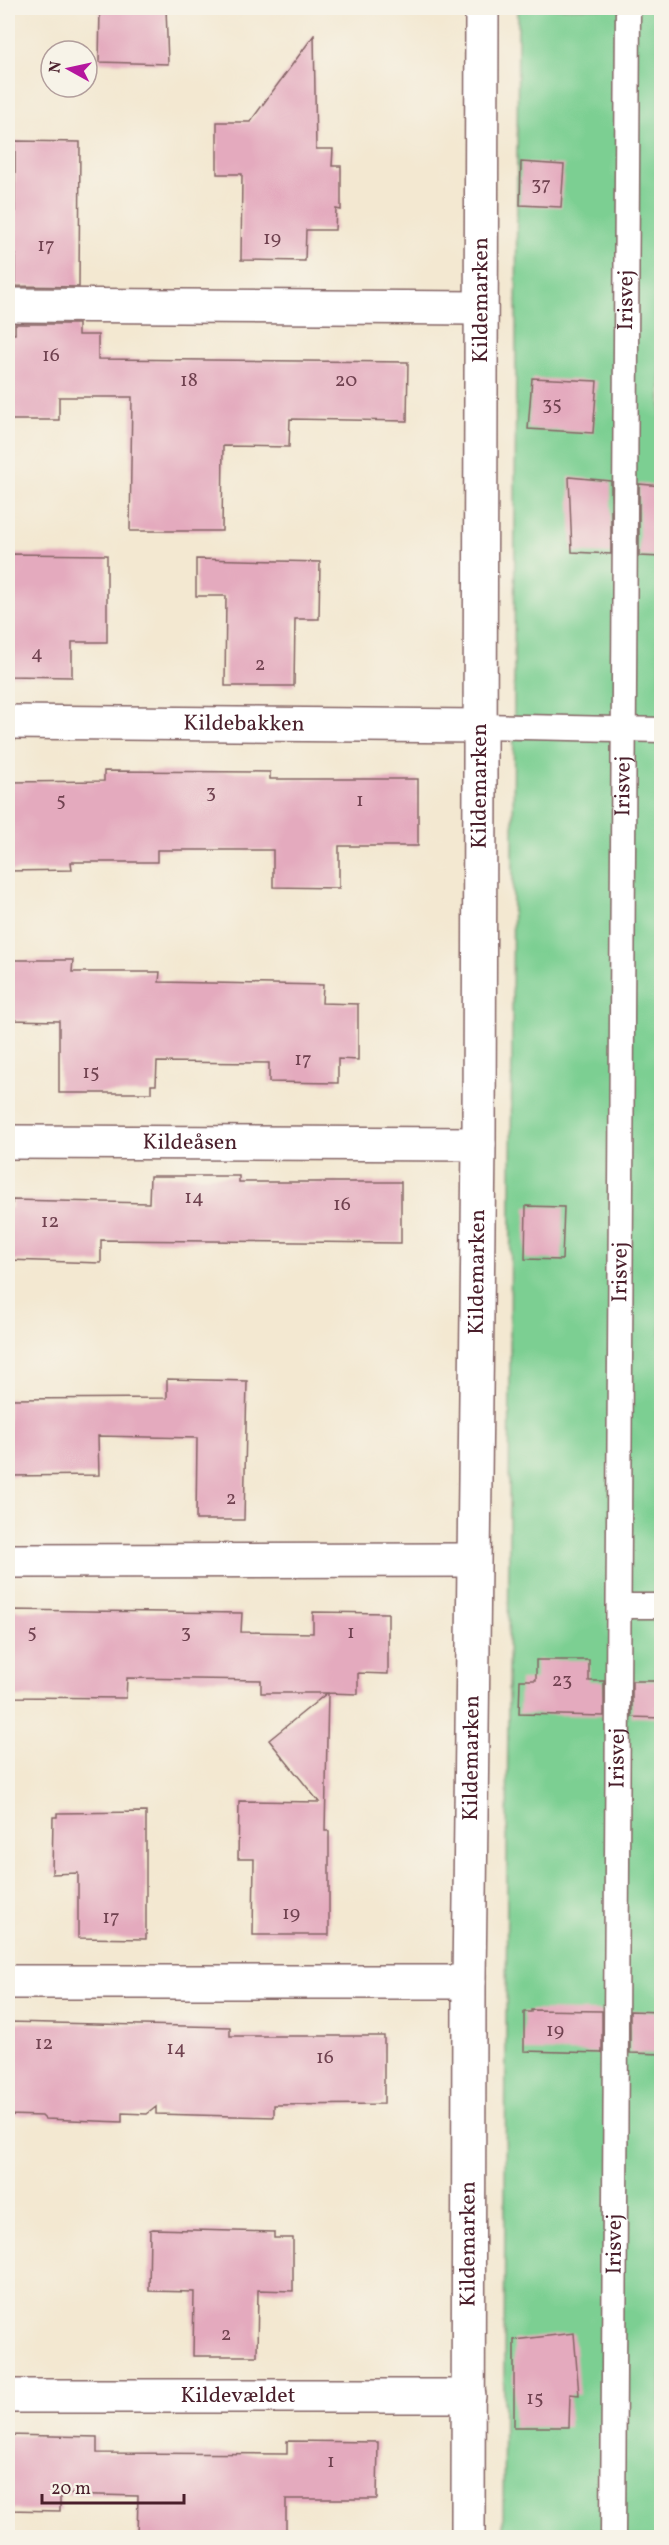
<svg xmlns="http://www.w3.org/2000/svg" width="669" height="2545" viewBox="0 0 669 2545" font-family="Vollkorn,serif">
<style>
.green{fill:#7bcf92;stroke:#62775e;stroke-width:1.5}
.building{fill:#e4aabe}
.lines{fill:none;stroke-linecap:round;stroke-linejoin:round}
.service-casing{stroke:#856565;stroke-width:27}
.minor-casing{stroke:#856565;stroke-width:36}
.service{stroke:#fff;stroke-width:24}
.minor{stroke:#fff;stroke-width:33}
.labels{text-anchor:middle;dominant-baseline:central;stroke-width:5;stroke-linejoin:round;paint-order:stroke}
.number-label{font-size:20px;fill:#704250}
.street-label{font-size:22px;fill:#4a1f2b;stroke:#f7f3e8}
</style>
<rect width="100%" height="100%" fill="#f7f3e8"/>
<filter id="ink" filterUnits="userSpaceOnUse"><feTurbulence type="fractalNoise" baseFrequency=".0167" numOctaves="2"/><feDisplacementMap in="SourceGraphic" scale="12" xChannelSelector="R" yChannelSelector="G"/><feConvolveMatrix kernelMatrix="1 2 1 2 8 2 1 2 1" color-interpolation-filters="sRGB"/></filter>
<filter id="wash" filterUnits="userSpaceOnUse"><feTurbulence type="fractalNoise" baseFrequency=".008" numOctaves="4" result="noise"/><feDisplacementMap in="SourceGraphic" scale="24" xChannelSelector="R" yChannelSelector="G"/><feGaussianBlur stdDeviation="1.35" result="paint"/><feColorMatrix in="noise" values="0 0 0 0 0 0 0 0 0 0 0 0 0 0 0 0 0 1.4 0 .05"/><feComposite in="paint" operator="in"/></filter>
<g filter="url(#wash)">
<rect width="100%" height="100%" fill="#f3e8d1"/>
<path class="green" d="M 518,8 L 661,8 L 661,2537 L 503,2538 Z"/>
<g id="blocks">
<path class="building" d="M 100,8 L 166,8 L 168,64 L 99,62 Z
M 314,35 L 316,149 L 333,149 L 332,166 L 341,166 L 341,210 L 336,209 L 335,230 L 306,230 L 305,261 L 241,260 L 242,174 L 217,174 L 217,122 L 250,122 Z
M 15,141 L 80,142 L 79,287 L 15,286 Z
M 521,162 L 564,165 L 561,207 L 520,205 Z
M 15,324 L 78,324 L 78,335 L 98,335 L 98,359 L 408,362 L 407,421 L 290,419 L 289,447 L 223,446 L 222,531 L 130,531 L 132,397 L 59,397 L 59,420 L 8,420 L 8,334 L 15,334 Z
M 532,378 L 597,381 L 593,433 L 528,429 Z
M 569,477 L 611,481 L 611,554 L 572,552 Z
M 639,484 L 662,486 L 662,557 L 639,556 Z
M 8,554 L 107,555 L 107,642 L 72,642 L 72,677 L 8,676 Z
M 196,559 L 320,562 L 319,619 L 295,619 L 294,686 L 225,686 L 226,596 L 196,596 Z
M 104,771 L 270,772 L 270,779 L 418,779 L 418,846 L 339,846 L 339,888 L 273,887 L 273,850 L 157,850 L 157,862 L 71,862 L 72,870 L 8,871 L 9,782 L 104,781 Z
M 11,960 L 73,960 L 72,972 L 160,972 L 159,982 L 323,985 L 322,1003 L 358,1004 L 358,1060 L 338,1059 L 338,1083 L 269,1082 L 269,1063 L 157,1062 L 156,1085 L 151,1085 L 151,1093 L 59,1093 L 59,1021 L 10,1020 Z
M 150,1176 L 239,1176 L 239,1182 L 401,1182 L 401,1243 L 101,1240 L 101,1263 L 8,1260 L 8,1208 L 12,1208 L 12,1200 L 149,1203 Z
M 526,1206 L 564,1207 L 562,1260 L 525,1259 Z
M 167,1379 L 247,1381 L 244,1520 L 196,1520 L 197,1438 L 98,1436 L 99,1475 L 8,1476 L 8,1399 L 167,1398 Z
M 8,1610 L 242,1613 L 241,1632 L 313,1633 L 313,1612 L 388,1613 L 388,1674 L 358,1673 L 358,1694 L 328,1693 L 325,1831 L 329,1831 L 329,1935 L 253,1935 L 254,1859 L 238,1859 L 239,1801 L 319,1802 L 269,1740 L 327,1693 L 261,1693 L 261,1680 L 127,1678 L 126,1698 L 8,1697 Z
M 536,1660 L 589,1660 L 589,1681 L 604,1681 L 604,1716 L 519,1714 L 520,1680 L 536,1680 Z
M 632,1681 L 662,1681 L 662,1718 L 632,1717 Z
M 146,1812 L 146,1939 L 78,1938 L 78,1873 L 52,1874 L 53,1817 L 57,1817 L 57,1813 Z
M 531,2010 L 602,2011 L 602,2053 L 524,2051 L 524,2012 L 531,2012 Z
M 630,2011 L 662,2012 L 662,2054 L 630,2053 Z
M 8,2022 L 230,2027 L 230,2036 L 384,2036 L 384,2104 L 274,2105 L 274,2117 L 156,2114 L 156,2107 L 147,2114 L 122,2113 L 122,2122 L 45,2119 L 42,2116 L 8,2115 Z
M 153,2229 L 274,2232 L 274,2238 L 293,2238 L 293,2291 L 258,2290 L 257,2356 L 193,2356 L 194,2292 L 149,2291 L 150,2230 Z
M 574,2333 L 579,2395 L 570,2394 L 569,2427 L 514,2427 L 514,2340 Z
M 8,2435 L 97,2437 L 97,2453 L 287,2454 L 287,2441 L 378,2442 L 377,2499 L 286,2499 L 286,2538 L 137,2538 L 138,2496 L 60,2494 L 60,2511 L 8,2510 Z"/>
</g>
</g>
<g filter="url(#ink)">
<use href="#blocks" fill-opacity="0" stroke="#856565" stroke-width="1.5"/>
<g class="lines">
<defs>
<g id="service">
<path d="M 481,726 L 662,730"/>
<path d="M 619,1606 L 662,1606"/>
<path id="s1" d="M 613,2538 L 628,8"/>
</g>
<g id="minor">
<path d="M 8,305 L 480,308"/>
<path id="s2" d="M 8,722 L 481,726"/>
<path id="s3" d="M 8,1142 L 479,1144"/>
<path d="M 8,1561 L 473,1560"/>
<path d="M 8,1982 L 469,1982"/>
<path id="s4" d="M 8,2396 L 469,2396"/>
<path id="s5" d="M 468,2538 L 469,1982 L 479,1144 L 482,8"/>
</g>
</defs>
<use href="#service" class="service-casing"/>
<use href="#minor" class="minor-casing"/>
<use href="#service" class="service"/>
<use href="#minor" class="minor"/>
</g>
</g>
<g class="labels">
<g class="number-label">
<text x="541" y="185">37</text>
<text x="272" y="239">19</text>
<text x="46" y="246">17</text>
<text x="51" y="356">16</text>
<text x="189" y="381">18</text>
<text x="346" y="381">20</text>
<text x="552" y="405">35</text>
<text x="37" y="654">4</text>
<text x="260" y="665">2</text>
<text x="211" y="793">3</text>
<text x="61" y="801">5</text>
<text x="360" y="801">1</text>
<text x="303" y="1060">17</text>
<text x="91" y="1073">15</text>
<text x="194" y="1198">14</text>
<text x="342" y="1205">16</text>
<text x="50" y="1222">12</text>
<text x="231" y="1499">2</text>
<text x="32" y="1633">5</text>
<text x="186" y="1633">3</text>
<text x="351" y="1633">1</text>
<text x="562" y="1681">23</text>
<text x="291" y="1914">19</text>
<text x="111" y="1918">17</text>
<text x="555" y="2031">19</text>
<text x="44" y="2044">12</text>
<text x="176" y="2049">14</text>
<text x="325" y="2058">16</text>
<text x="226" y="2335">2</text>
<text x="535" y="2399">15</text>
<text x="331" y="2462">1</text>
</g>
<g class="street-label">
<text stroke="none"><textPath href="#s5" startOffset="2238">Kildemarken</textPath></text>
<text stroke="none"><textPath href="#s1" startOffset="2238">Irisvej</textPath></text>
<text stroke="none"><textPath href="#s2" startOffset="236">Kildebakken</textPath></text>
<text stroke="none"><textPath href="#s5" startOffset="1752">Kildemarken</textPath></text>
<text stroke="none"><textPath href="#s1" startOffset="1752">Irisvej</textPath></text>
<text stroke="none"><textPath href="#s3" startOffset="182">Kildeåsen</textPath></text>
<text stroke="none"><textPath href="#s5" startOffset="1266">Kildemarken</textPath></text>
<text stroke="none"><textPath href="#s1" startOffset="1266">Irisvej</textPath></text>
<text stroke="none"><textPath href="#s5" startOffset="780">Kildemarken</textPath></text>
<text stroke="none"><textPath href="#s1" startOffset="780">Irisvej</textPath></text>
<text stroke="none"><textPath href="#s5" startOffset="294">Kildemarken</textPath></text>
<text stroke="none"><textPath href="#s1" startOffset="294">Irisvej</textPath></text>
<text stroke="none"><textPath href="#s4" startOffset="230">Kildevældet</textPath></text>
</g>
</g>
<rect width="669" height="2545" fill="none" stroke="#f7f3e8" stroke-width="30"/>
<g transform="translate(69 69) rotate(278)"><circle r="28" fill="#f7f3e8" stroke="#b29e9c" stroke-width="1.5"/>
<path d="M0-4.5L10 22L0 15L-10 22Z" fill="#b5179e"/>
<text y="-9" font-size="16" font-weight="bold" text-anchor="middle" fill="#4a1f2b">N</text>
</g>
<path d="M42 2494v9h142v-9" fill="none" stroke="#4a1f2b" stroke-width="3"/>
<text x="51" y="2494" font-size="18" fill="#4a1f2b" stroke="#f7f3e8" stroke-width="4.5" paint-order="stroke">20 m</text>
</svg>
